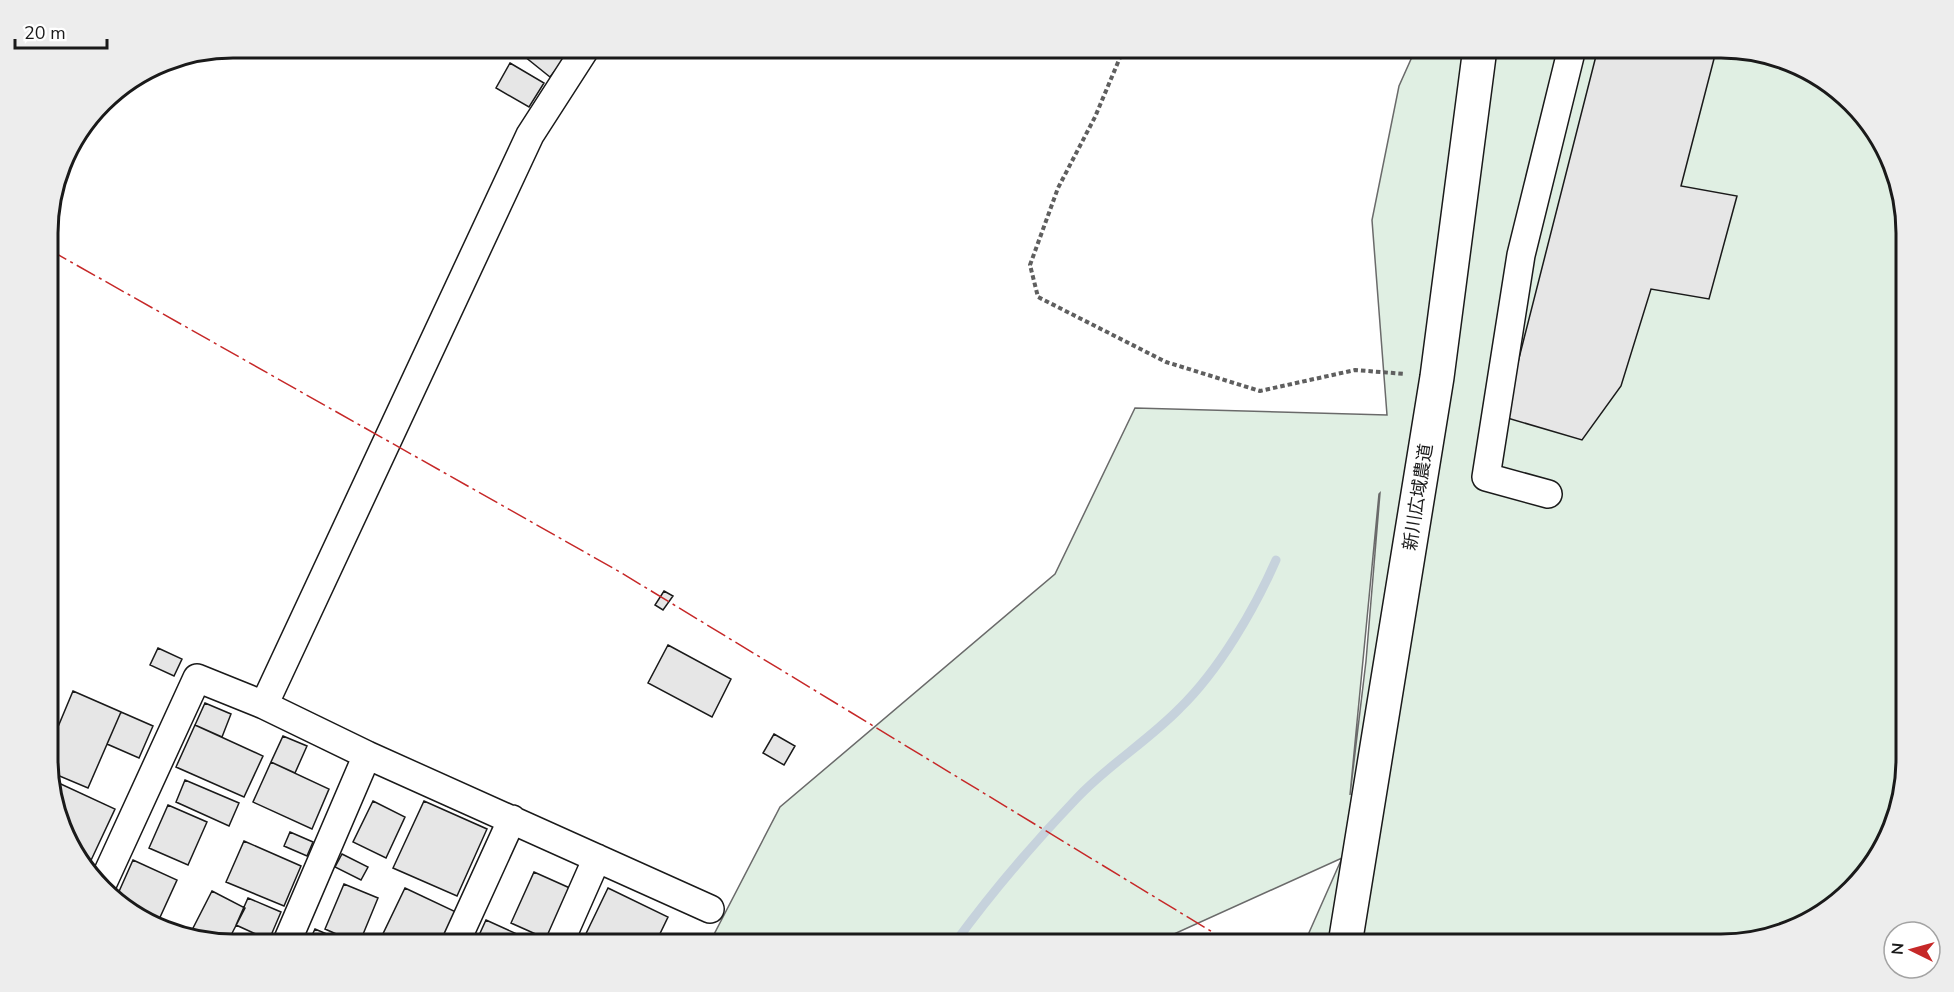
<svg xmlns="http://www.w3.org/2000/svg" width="1954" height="992" viewBox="0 0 1954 992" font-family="'Nunito Sans','Noto Sans JP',sans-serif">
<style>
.green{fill:#e0efe3;stroke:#6a6a6a;stroke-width:1.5;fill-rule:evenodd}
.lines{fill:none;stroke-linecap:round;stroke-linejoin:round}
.stream{stroke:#c6d2dc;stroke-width:9}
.building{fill:#e6e6e6;stroke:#1a1a1a;stroke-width:1.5}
.street-casing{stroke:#1a1a1a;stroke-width:30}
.secondary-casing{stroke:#1a1a1a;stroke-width:36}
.path{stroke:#5f5f5f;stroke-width:4;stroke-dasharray:4.5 3;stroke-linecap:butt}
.street{stroke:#fff;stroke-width:27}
.secondary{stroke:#fff;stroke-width:33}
.power{stroke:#c62828;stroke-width:1.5;stroke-dasharray:21 4.5 3 4.5;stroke-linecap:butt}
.labels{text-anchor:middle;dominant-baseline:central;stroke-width:4.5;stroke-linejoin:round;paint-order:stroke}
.street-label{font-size:18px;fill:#1a1a1a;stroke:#fff}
.rim{fill:none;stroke:#1a1a1a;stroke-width:3}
</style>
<rect width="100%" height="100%" fill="#fff"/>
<path class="green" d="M 1416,48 L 1720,48 L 1802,67 L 1868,121 L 1904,210 L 1906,759 L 1887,840 L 1823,913 L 1732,944 L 1304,944 L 1342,858 L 1152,944 L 709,944 L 780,807 L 1055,574 L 1135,408 L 1387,415 L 1372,220 L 1399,86 ZM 1380,493 L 1366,661 L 1350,795 L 1379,494 Z"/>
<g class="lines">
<path class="stream" d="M 954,944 C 991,893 1033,844 1077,798 C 1108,765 1148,741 1180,708 C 1219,670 1254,610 1276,560"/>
</g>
<path class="building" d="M 514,48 L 573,48 L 550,77 Z
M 1598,48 L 1688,48 L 1715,55 L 1681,186 L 1737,196 L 1709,299 L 1651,289 L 1621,386 L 1582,440 L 1504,417 Z
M 510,63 L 544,83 L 529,107 L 496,88 Z
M 664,591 L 673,596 L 663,610 L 655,605 Z
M 668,645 L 731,679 L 712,717 L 648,683 Z
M 158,648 L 182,659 L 174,676 L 150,665 Z
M 73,691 L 121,712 L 88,788 L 50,772 L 50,746 Z
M 205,703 L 231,714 L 222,737 L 195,725 Z
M 121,712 L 153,726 L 139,758 L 107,744 Z
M 195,725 L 263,756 L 244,797 L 176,767 Z
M 774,734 L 795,746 L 784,765 L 763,753 Z
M 283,736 L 307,746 L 295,773 L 271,762 Z
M 271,762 L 329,789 L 312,829 L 253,802 Z
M 50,779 L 115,809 L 86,871 L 50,783 Z
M 185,780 L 239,803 L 229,826 L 176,802 Z
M 373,801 L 405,817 L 386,858 L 353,842 Z
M 424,801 L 487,829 L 457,896 L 393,868 Z
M 168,805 L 207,822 L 188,865 L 149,848 Z
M 290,832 L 313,842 L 307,856 L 284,846 Z
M 244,841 L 301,866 L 284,906 L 226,882 Z
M 342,854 L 368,867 L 361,880 L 335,867 Z
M 133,860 L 177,880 L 156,926 L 117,896 Z
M 534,872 L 572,889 L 549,940 L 511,923 Z
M 344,884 L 378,898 L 359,944 L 325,929 Z
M 405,888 L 456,912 L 441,944 L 389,944 L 380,940 Z
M 608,888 L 668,917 L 655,944 L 581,944 Z
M 212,891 L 245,908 L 227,943 L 190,934 Z
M 248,898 L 281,912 L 269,940 L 236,925 Z
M 486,920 L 539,944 L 475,944 Z
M 315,929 L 350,944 L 308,944 Z"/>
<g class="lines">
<defs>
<path id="street" d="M 1548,494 L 1486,477 L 1521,255 L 1572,48
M 264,705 L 530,135 L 586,48
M 102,885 L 197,678 L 264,705 L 367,755 L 710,909
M 286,944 L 367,755
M 455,944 L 512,819
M 559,944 L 597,858"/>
<path id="secondary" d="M 1345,944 L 1437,377 L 1480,48"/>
</defs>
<use href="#street" class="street-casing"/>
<use href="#secondary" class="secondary-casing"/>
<path class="path" d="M 1124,48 L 1095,117 L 1058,188 L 1030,265 L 1038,297 L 1166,362 L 1260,391 L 1355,370 L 1405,374"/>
<use href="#street" class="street"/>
<use href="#secondary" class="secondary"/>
<path class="power" d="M 48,249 L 620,572 L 1232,944"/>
</g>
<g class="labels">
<g class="street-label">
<text transform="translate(1418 497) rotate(-81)">新川広域農道</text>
</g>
</g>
<path d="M0 0H1954V992H0ZM233 58H1721A175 175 0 0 1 1896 233V759A175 175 0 0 1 1721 934H233A175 175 0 0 1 58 759V233A175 175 0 0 1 233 58Z" fill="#ededed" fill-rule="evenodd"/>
<path class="rim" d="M233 58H1721A175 175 0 0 1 1896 233V759A175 175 0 0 1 1721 934H233A175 175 0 0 1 58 759V233A175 175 0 0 1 233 58Z"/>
<g transform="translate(1912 950) rotate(275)"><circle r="28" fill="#ffffff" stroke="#a3a3a3" stroke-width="1.5"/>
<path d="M0-4.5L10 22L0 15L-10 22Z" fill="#c62828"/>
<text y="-9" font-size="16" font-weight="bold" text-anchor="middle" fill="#1a1a1a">N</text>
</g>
<path d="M15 39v9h92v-9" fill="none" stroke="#1a1a1a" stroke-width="3"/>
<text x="24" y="39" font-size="18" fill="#1a1a1a" stroke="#ffffff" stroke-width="4.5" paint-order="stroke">20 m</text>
</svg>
